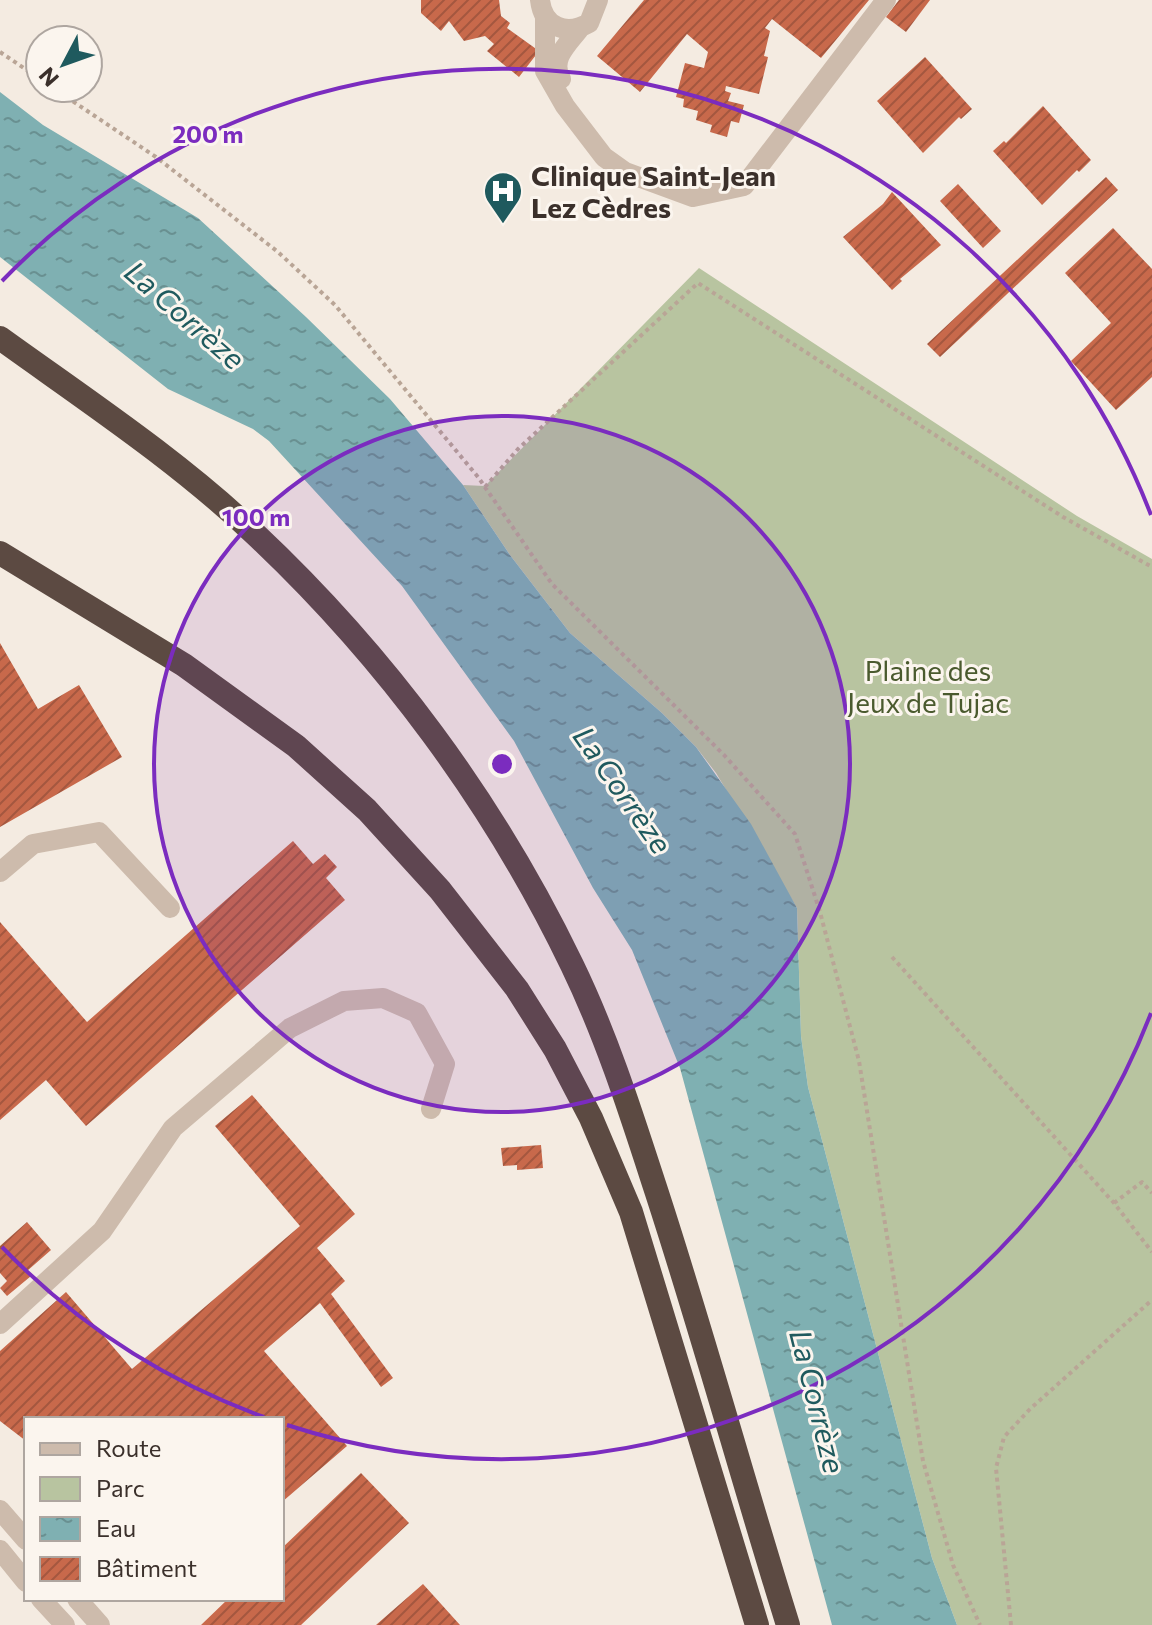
<svg xmlns="http://www.w3.org/2000/svg" width="1152" height="1625" viewBox="0 0 1152 1625" font-family="Commissioner,sans-serif">
<style>
.park{fill:#b8c4a0}
.water{fill:url(#water-ripples)}
.building{fill:url(#building-hatch)}
.lines{fill:none;stroke-linecap:round;stroke-linejoin:round}
.path{stroke:#b9a596;stroke-width:4;stroke-dasharray:4 4;stroke-linecap:butt}
.minor{stroke:#cdbbac;stroke-width:20}
.highway{stroke:#5c4a42;stroke-width:24}
.ring{fill:none;stroke:#7b2cbf;stroke-width:4}
.labels{text-anchor:middle;dominant-baseline:central;stroke-width:6;stroke-linejoin:round;paint-order:stroke}
.poi-label{font-size:28px;font-weight:bold;fill:#3b302b;stroke:#fbf5ee;text-anchor:start}
.park-label{font-size:28px;fill:#4a5a2e;stroke:#fbf5ee}
.water-label{font-size:30px;font-style:italic;fill:#1f5a5e;stroke:#fbf5ee}
.centre{fill:#7b2cbf;stroke:#fbf5ee;stroke-width:4}
.ring-label{font-size:24px;text-anchor:middle;font-weight:bold;fill:#7b2cbf;stroke:#fbf5ee;stroke-width:6;stroke-linejoin:round;paint-order:stroke}
</style>
<defs>
<pattern id="water-ripples" width="26" height="14" patternUnits="userSpaceOnUse" patternTransform="scale(2)"><rect width="26" height="14" fill="#7fb0b2"/><path d="M2 4q2-2 4 0t4 0M15 11q2-2 4 0t4 0" fill="none" stroke="#699091"/></pattern>
<pattern id="building-hatch" width="6" height="6" patternUnits="userSpaceOnUse" patternTransform="scale(2)"><rect width="6" height="6" fill="#c8694b"/><path d="M-1 1l2-2M0 6l6-6M5 7l2-2" fill="none" stroke="#a4573f"/></pattern>
</defs>
<rect width="100%" height="100%" fill="#f4ebe1"/>
<path class="park" d="M 699,268 L 1077,516 L 1152,559 L 1152,1625 L 957,1625 L 932,1558 L 808,1087 L 801,1036 L 797,908 L 716,773 L 696,747 L 662,713 L 570,633 L 510,555 L 463,485 L 485,486 Z"/>
<path class="water" d="M 0,92 L 43,125 L 198,218 L 306,317 L 390,399 L 463,485 L 510,555 L 570,633 L 662,713 L 696,747 L 751,824 L 797,908 L 801,1036 L 808,1087 L 932,1558 L 957,1625 L 832,1625 L 680,1068 L 632,950 L 593,888 L 514,741 L 402,586 L 269,441 L 253,429 L 168,389 L 0,257 Z"/>
<path class="building" d="M 421,0 L 499,0 L 501,16 L 510,23 L 507,28 L 539,51 L 519,77 L 487,51 L 494,44 L 485,36 L 464,41 L 449,21 L 441,31 L 421,13 Z
M 644,0 L 869,0 L 821,58 L 772,19 L 765,28 L 770,31 L 764,56 L 768,57 L 759,94 L 726,86 L 725,91 L 731,93 L 728,101 L 744,105 L 739,123 L 731,121 L 727,137 L 710,132 L 712,125 L 696,120 L 698,111 L 683,107 L 684,99 L 676,97 L 685,63 L 704,68 L 708,52 L 687,34 L 640,92 L 597,56 Z
M 899,0 L 930,0 L 906,32 L 886,17 Z
M 925,57 L 972,109 L 961,119 L 959,117 L 923,153 L 877,101 Z
M 1043,106 L 1091,160 L 1079,172 L 1077,170 L 1042,205 L 993,151 L 1004,141 L 1006,143 Z
M 1106,177 L 1118,190 L 940,357 L 927,344 Z
M 958,184 L 1001,231 L 983,248 L 940,201 Z
M 892,192 L 941,245 L 900,279 L 902,281 L 892,290 L 843,237 L 883,204 Z
M 1113,228 L 1152,269 L 1152,377 L 1116,410 L 1071,361 L 1111,323 L 1065,273 Z
M 0,643 L 38,709 L 79,685 L 122,757 L 0,827 Z
M 293,841 L 313,864 L 325,854 L 337,867 L 326,878 L 345,900 L 86,1126 L 46,1080 L 0,1120 L 0,922 L 87,1022 Z
M 252,1095 L 355,1214 L 317,1248 L 345,1281 L 331,1294 L 393,1378 L 381,1387 L 320,1303 L 264,1351 L 347,1446 L 282,1502 L 282,1419 L 26,1419 L 26,1441 L 0,1421 L 0,1351 L 66,1292 L 132,1369 L 300,1226 L 215,1126 Z
M 541,1145 L 543,1168 L 517,1170 L 517,1165 L 503,1166 L 501,1148 Z
M 27,1222 L 51,1250 L 27,1271 L 31,1276 L 7,1296 L 0,1288 L 7,1281 L 0,1273 L 0,1246 Z
M 361,1473 L 409,1523 L 301,1625 L 201,1625 L 228,1599 L 282,1599 L 282,1548 Z
M 423,1584 L 460,1625 L 376,1625 Z"/>
<g class="lines">
<path class="path" d="M 0,52 L 40,79
M 53,88 L 156,157 L 278,252 L 335,305 L 478,477 L 552,584 L 724,755 L 795,834 L 820,912 L 859,1061 L 923,1461 L 953,1565 L 980,1625
M 485,487 L 518,449 L 698,283 L 1063,517 L 1152,567
M 892,957 L 1114,1203 L 1152,1252
M 1114,1203 L 1142,1182 L 1152,1193
M 1011,1625 L 996,1468 L 1004,1437 L 1030,1409 L 1152,1300"/>
<path class="minor" d="M 540,0 C 543,27 566,36 589,23 L 598,0
M 545,19 L 545,71 L 565,106 L 604,157 L 625,172 L 693,197 L 744,186 L 886,0
M 561,79 C 549,59 569,43 580,28
M 0,872 L 33,844 L 99,832 L 170,908
M 0,1324 L 102,1231 L 173,1128 L 290,1028 L 344,1001 L 383,998 L 417,1013 L 445,1064 L 431,1109
M 0,1510 L 26,1540
M 0,1550 L 26,1582
M 41,1599 L 65,1625
M 77,1599 L 100,1625"/>
<path class="highway" d="M 0,338 C 86,400 177,460 254,533 C 385,656 494,803 572,965 C 606,1035 630,1110 654,1184 C 702,1330 742,1478 788,1625
M 0,553 L 184,665 L 296,746 L 367,810 L 440,890 L 517,989 L 555,1049 L 591,1118 L 631,1212 L 757,1625"/>
</g>
<circle cx="502" cy="764" r="348" fill="#7b2cbf" fill-opacity=".12"/>
<g class="ring">
<circle cx="502" cy="764" r="348"/>
<path d="M1151 1013A695 695 0 0 1 287 1425M264 1417A695 695 0 0 1 2 1247M2 281A695 695 0 0 1 1151 515"/>
</g>
<defs>
<symbol id="hospital-pin" viewBox="-11 -11 22 30"><path d="M0 17L-7.5 6A9.5 9.5 0 1 1 7.5 6Z" fill="#1f5a5e" stroke="#fbf5ee"/><path d="M-5-5h3v3.5h4V-5h3V5h-3V1.5h-4V5h-3Z" fill="#fff"/></symbol>
</defs>
<g fill-rule="evenodd">
<use href="#hospital-pin" x="481" y="169" width="44" height="60"/>
</g>
<g class="labels">
<g class="poi-label">
<text x="531" y="175">Clinique Saint-Jean<tspan x="531" dy="32">Lez Cèdres</tspan></text>
</g>
<g class="park-label">
<text x="928" y="670">Plaine des<tspan x="928" dy="32">Jeux de Tujac</tspan></text>
</g>
<g class="water-label">
<text transform="translate(186 314) rotate(41)">La Corrèze</text>
<text transform="translate(624 789) rotate(55)">La Corrèze</text>
<text transform="translate(819 1401) rotate(76)">La Corrèze</text>
</g>
</g>
<circle cx="502" cy="764" r="12" class="centre"/>
<g class="ring-label">
<text x="208" y="143">200 m</text>
<text x="256" y="526">100 m</text>
</g>
<rect x="24" y="1417" width="260" height="184" fill="#fbf5ee" stroke="#aea6a0" stroke-width="2"/>
<rect x="40" y="1443" width="40" height="12" fill="#cdbbac" stroke="#aea6a0" stroke-width="2"/>
<text x="96" y="1457" font-size="24" fill="#3b302b">Route</text>
<rect x="40" y="1477" width="40" height="24" fill="#b8c4a0" stroke="#aea6a0" stroke-width="2"/>
<text x="96" y="1497" font-size="24" fill="#3b302b">Parc</text>
<rect x="40" y="1517" width="40" height="24" fill="url(#water-ripples)" stroke="#aea6a0" stroke-width="2"/>
<text x="96" y="1537" font-size="24" fill="#3b302b">Eau</text>
<rect x="40" y="1557" width="40" height="24" fill="url(#building-hatch)" stroke="#aea6a0" stroke-width="2"/>
<text x="96" y="1577" font-size="24" fill="#3b302b">Bâtiment</text>
<g transform="translate(64 64) rotate(229)"><circle r="38" fill="#fbf5ee" stroke="#aea6a0" stroke-width="2"/>
<path d="M0-6L14 30L0 20L-14 30Z" fill="#1f5a5e"/>
<text y="-12" font-size="22" font-weight="bold" text-anchor="middle" fill="#3b302b">N</text>
</g>
</svg>
